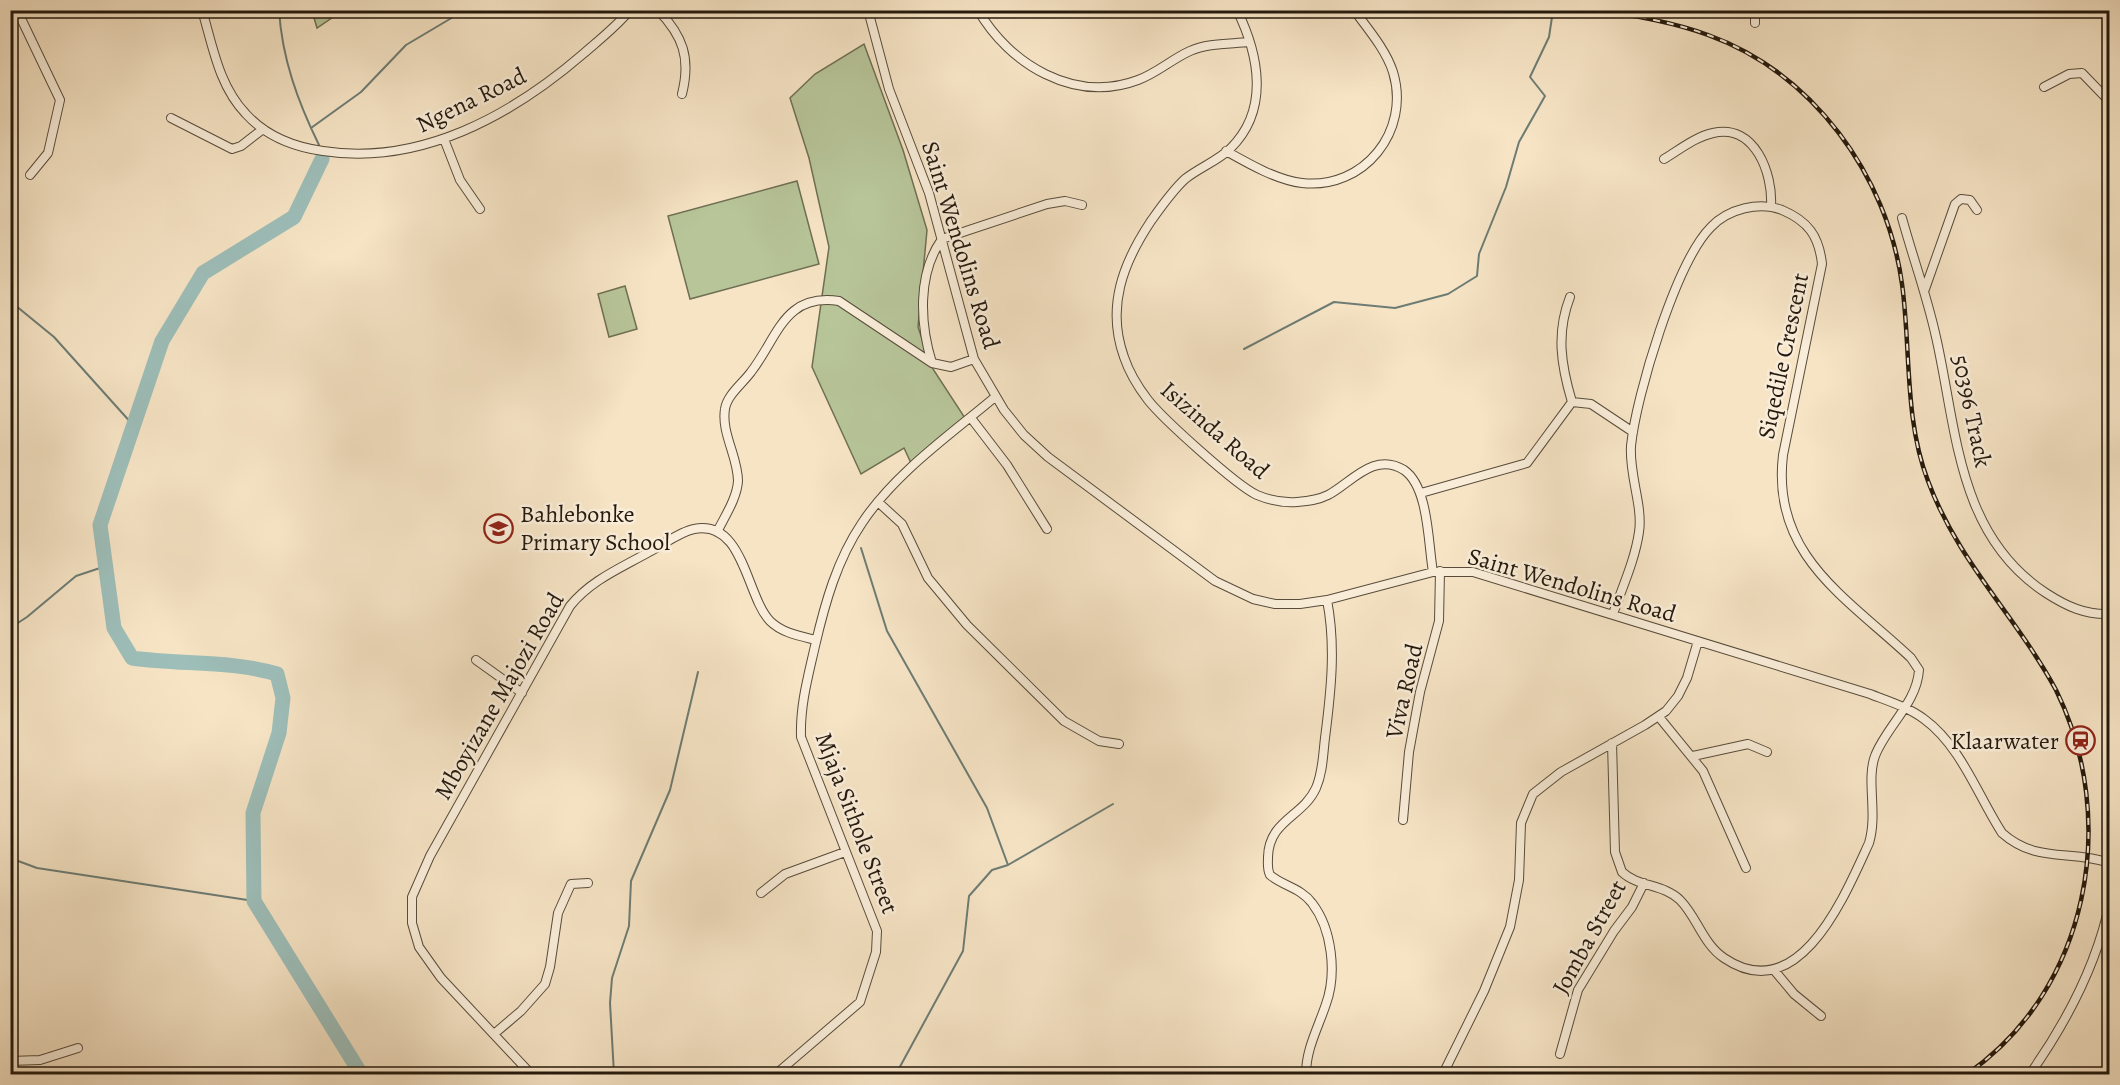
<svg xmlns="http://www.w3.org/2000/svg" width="2120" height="1085" viewBox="0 0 2120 1085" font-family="Alegreya,serif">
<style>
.green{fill:#b7c599;stroke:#6e6f53;stroke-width:1.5}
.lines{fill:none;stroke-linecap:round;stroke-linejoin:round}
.stream{stroke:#6d7c74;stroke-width:2}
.river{stroke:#9dbeb9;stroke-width:15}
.minor-casing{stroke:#584c3b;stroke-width:10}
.minor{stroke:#f9edd9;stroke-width:8}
.rail-casing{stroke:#24190d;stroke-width:4.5}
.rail{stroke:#f9edd9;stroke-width:2;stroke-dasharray:7;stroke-linecap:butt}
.labels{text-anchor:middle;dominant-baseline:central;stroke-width:5;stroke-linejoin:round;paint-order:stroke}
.street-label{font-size:24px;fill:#24190d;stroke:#f9edd9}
.poi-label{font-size:24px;fill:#24190d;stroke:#f9edd9;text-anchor:start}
</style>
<rect width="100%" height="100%" fill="#f6e4c5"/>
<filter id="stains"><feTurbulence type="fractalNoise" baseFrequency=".00333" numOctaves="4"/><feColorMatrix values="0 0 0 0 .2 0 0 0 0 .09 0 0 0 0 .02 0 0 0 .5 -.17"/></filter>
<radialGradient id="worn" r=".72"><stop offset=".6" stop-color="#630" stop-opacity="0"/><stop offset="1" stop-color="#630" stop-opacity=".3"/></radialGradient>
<path class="green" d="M 312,11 L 342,11 L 317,28 Z
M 864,44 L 903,150 L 927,230 L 918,327 L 931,366 L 965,418 L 911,463 L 904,448 L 861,474 L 812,367 L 829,247 L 809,158 L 790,98 L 815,74 Z
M 797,181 L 819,264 L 690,299 L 668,216 Z
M 625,286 L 637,329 L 609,337 L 598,294 Z"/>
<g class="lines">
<path class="stream" d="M 279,10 C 282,59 298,102 319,145
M 311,128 L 361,92 L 406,45 L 465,10
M 10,301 L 54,337 L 133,425
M 1244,349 L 1334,302 L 1395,308 L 1448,294 L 1477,276 L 1479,254 L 1506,187 L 1519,142 L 1545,96 L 1530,77 L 1549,37 L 1552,17
M 861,548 L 887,631 L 987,808 L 1008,865
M 10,628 L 27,617 L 76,576 L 106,566
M 10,858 L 37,868 L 254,901
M 614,1074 L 610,1003 L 612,978 L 629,926 L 631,881 L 670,790 L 698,672
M 896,1074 L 963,951 L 969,896 L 992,870 L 1008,865 L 1113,804"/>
<path class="river" d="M 322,159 L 294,217 L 203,273 L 162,341 L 100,525 L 114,628 L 132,658 C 180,665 231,660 277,674 L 283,698 L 279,733 L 253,813 L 254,901 L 361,1074"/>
<defs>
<path id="minor" d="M 17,10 L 60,100 L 48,153 L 30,175
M 202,10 C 213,47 219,86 246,114 C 266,136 294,147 323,151 C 420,166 511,116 583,54 C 599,40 616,27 630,10
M 658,10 C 683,36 691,58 682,94
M 868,10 L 889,89 L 929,193 L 974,359 L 1004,410 L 1024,435 L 1048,457 L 1215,581 L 1253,599 L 1275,604 L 1300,604 L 1327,600 L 1433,572 L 1473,572 L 1870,694 C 1888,701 1908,707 1924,719 C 1961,746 1978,796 2002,833 C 2037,864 2070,849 2110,863
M 978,10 C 1009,64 1074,104 1138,80 C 1157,73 1172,59 1190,51 C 1207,43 1231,44 1249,42
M 1237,10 C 1259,55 1270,110 1230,149 C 1217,161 1199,168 1185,179 C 1172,191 1161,207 1151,221 C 1123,263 1106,307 1124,357 C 1129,372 1138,387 1148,400 C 1163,419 1237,486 1257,495 C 1269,500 1284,503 1297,502 C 1308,501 1318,500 1328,495 C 1351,483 1374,451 1404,470 C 1429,487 1428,544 1433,572
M 1755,10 L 1755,23
M 1096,11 L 1096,10
M 2044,87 L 2069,74 L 2082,73 L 2110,102
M 171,118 L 232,149 L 241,146 L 263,129
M 444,139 L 460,180 L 480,209
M 1226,151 C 1249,164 1277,180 1302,183 C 1364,190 1411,131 1393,72 C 1386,50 1368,29 1354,10
M 1664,159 C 1679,150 1695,137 1713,133 C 1755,123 1773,174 1771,206
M 1902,218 C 1913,258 1927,296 1936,337 C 1957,429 1957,535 2046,593 C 2066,606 2085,615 2110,614
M 1925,289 L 1955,204 L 1961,199 L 1970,200 L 1977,210
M 1570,297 C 1556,333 1561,365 1572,402
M 932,363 C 920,324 917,274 942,239 L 1047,204 L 1065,201 L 1082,205
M 971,418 L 1007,465 L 1047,529
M 1421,493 L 1527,463 L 1572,402 L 1591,404 L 1633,432
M 878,502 L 902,524 L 928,578 L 967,625 L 1064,721 L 1099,741 L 1119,744
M 717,532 C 725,516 737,498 738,481 C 738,457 721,433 725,409 C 727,395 743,383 751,372 C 778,337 784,293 839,301 L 932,363 L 951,367 L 974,359
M 476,660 L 522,693
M 1659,717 L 1703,771 L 1746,868
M 1612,743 L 1615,852 L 1622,872 C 1638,887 1664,884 1680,900 C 1697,917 1703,944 1724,958 C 1799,1009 1845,895 1869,843 C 1878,813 1866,780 1875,756 C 1886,727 1917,703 1919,670 L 1911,658 C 1846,597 1771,555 1783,455 L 1822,264 C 1819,236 1808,221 1782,210 C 1759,201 1728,209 1711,227 C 1676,262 1636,396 1631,446 C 1629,475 1643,506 1639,532 C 1635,560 1622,588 1613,614
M 1693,756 L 1748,744 L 1767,752
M 1403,820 L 1409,752 L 1420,692 L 1439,621 L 1440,571
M 761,893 L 785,874 L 845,852
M 1774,970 L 1794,994 L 1821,1016
M 494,1034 L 521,1011 L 545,984 L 550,967 L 558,913 L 571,884 L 588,883
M 1560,1054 L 1578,990 L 1614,931 L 1632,907 L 1644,883
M 10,1061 L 40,1060 L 78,1048
M 531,1074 L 441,978 L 419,947 L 412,923 L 412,897 L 430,856 L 570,606 C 591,580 621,568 649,552 C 663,545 679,532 694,529 C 744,519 746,596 770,621 C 782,633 800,636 816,640
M 776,1074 L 860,1002 L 876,952 L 877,931 L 801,737 C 800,705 808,677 815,646 C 825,603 837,560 862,523 C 895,473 950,435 995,397
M 1306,1074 C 1306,1049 1318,1028 1326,1004 C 1337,973 1332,929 1312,903 C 1301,888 1283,886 1270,875 C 1267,869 1268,864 1268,857 C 1269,820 1303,817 1316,788 C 1323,772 1323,754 1325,738 C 1331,691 1336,646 1327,600
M 1443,1074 L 1484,991 L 1510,927 L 1519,880 L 1521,823 L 1533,794 L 1561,772 L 1645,725 L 1666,711 L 1678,696 L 1687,678 L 1698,641
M 2030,1074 C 2066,1023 2097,964 2110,902"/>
</defs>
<use href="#minor" class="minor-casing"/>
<use href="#minor" class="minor"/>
<defs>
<path id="rail" d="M 1598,10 C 1635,16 1673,22 1708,35 C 1813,73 1887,175 1902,284 C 1911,349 1904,419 1928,481 C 1958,562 2016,616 2056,690 C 2120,820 2089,990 1967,1074"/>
</defs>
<use href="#rail" class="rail-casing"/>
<use href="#rail" class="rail"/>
</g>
<defs>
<symbol id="school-ring" viewBox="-11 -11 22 22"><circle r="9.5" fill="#f9edd9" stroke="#8f2418" stroke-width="1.5"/><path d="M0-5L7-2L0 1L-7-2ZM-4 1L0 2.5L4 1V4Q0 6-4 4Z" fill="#8f2418"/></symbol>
<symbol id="station-ring" viewBox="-11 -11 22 22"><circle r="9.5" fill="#f9edd9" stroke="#8f2418" stroke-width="1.5"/><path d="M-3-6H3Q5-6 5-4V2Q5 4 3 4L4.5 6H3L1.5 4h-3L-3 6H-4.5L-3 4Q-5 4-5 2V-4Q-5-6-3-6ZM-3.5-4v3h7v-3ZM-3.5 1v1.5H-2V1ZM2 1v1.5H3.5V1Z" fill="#8f2418"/></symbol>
</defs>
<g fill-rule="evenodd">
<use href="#school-ring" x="482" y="512" width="33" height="33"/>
<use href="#station-ring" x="2064" y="724" width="33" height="33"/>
</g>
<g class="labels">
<g class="street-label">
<text transform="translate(471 100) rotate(-26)">Ngena Road</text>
<text transform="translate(961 245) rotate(73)">Saint Wendolins Road</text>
<text transform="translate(1783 356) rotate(-78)">Siqedile Crescent</text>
<text transform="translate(1972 411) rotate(78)">50396 Track</text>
<text transform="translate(1215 430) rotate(41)">Isizinda Road</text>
<text transform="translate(1572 585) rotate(16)">Saint Wendolins Road</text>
<text transform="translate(1404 691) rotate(-77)">Viva Road</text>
<text transform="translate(499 696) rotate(-60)">Mboyizane Majozi Road</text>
<text transform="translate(857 823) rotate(69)">Mjaja Sithole Street</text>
<text transform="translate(1589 937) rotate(-61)">Jomba Street</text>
</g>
<g class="poi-label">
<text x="520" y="514">Bahlebonke<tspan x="520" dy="28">Primary School</tspan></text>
<text x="2059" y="741" text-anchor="end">Klaarwater</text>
</g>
</g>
<rect width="2120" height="1085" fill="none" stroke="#f6e4c5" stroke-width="36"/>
<rect x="12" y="12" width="2096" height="1061" fill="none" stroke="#24190d" stroke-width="3"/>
<rect x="18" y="18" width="2084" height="1049" fill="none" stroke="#24190d" stroke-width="1.5"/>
<rect width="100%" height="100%" filter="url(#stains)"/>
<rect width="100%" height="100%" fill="url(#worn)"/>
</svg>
